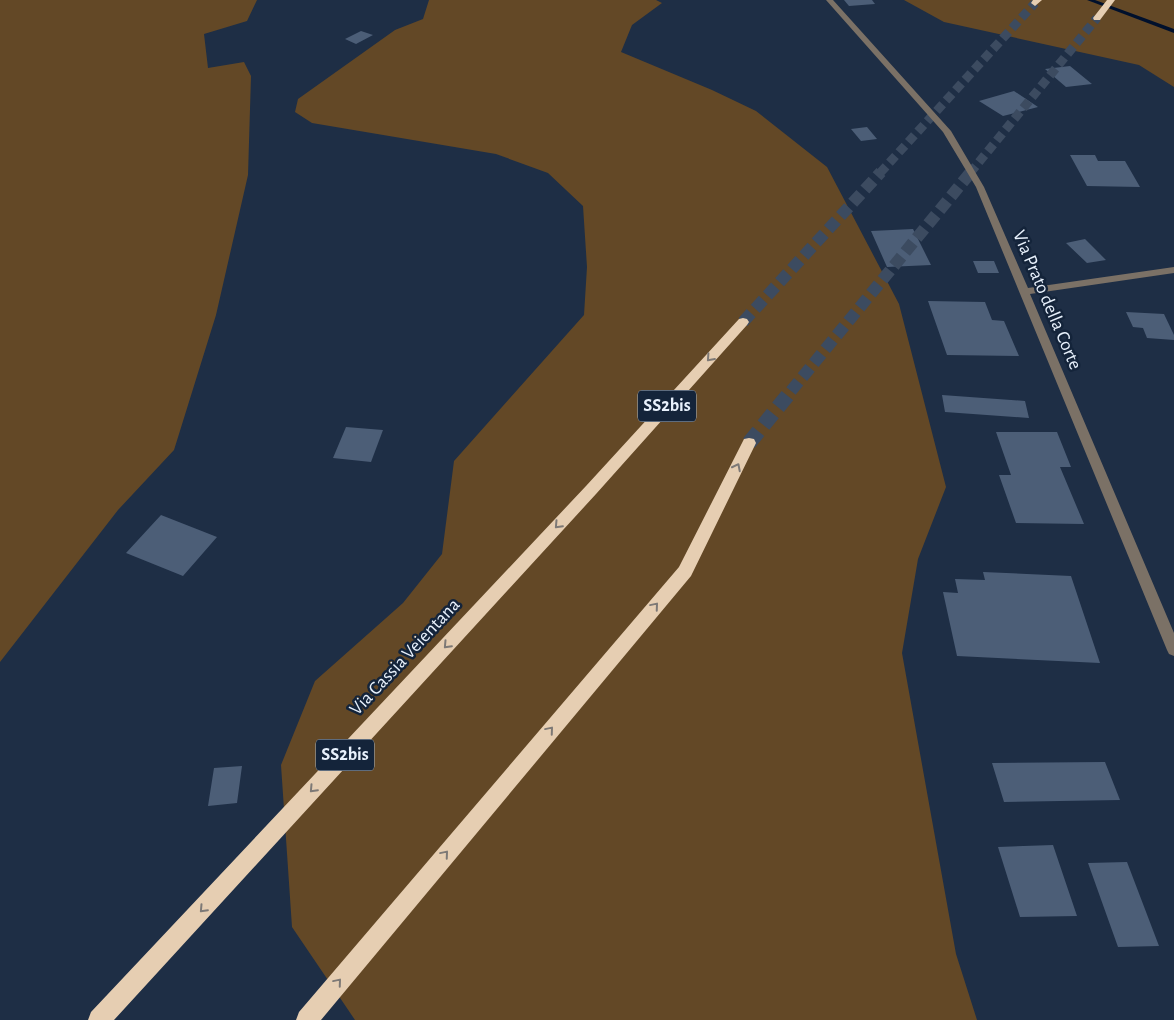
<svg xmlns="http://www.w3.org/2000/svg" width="1174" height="1020" viewBox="0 0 1174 1020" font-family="'Alegreya Sans',sans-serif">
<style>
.green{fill:#634826}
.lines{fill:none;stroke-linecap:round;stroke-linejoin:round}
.stream{fill:#00102c;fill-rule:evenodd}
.building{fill:#4c5e77}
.highway-tunnel-far2{stroke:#3c4b60;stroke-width:9;stroke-dasharray:9 5;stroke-linecap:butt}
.highway-tunnel-far1{stroke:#3c4b60;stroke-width:12;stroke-dasharray:12 6;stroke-linecap:butt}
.highway-tunnel{stroke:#3c4b60;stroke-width:15;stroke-dasharray:15 8;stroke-linecap:butt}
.minor{fill:#7b7166;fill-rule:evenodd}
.highway{fill:#e6ceb2;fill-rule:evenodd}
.oneway{stroke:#7d7976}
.labels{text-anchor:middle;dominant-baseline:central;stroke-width:5;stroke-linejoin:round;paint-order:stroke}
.shield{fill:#14243a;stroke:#a8b4c2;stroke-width:1}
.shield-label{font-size:18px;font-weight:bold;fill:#e8f1fc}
.street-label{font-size:19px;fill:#e8f1fc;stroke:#14243a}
</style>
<rect width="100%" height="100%" fill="#1e2e45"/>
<path class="green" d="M 0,0 L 257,0 L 247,21 L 204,34 L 208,68 L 244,62 L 251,76 L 248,175 L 216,315 L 174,450 L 118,510 L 0,662 Z
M 429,0 L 656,0 L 662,3 L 632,25 L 621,52 L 712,90 L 756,111 L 827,167 L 899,304 L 946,487 L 918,559 L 902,653 L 956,954 L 977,1020 L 355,1020 L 292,927 L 281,765 L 315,681 L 403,603 L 442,554 L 454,461 L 584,315 L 587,267 L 583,206 L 548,173 L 496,154 L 312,123 L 295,112 L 298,99 L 395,30 L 423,19 Z
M 904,0 L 1174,0 L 1174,87 L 1139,65 L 944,22 Z"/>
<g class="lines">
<path class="stream" d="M 1087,0 L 1095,0 L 1174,29 L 1174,33 Z"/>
</g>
<path class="building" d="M 844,0 L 872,0 L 875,4 L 849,6 Z
M 361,31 L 373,35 L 356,44 L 345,39 Z
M 1070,66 L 1092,84 L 1066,87 L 1045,69 Z
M 1014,91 L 1038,107 L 1003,116 L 979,101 Z
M 867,127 L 877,139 L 861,141 L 851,129 Z
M 1070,155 L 1095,155 L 1098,161 L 1125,161 L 1140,187 L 1087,186 Z
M 913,229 L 931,265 L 887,267 L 871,231 Z
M 1085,239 L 1106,260 L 1087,263 L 1066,243 Z
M 973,261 L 994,261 L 999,273 L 978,273 Z
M 928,301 L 985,302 L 992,320 L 1004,321 L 1019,356 L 947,355 Z
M 1126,312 L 1164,314 L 1174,335 L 1174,340 L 1147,338 L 1143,328 L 1133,327 Z
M 942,395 L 1025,401 L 1029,418 L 945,412 Z
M 346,427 L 383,430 L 371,462 L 333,458 Z
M 996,432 L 1057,432 L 1071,467 L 1060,467 L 1084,524 L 1016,523 L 999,475 L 1011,475 Z
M 161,515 L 217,537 L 183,576 L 126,553 Z
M 983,572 L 1071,576 L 1100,663 L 957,656 L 943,592 L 958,593 L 955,579 L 985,580 Z
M 1105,762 L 1120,800 L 1004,802 L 992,763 Z
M 242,766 L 237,803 L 208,806 L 214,768 Z
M 1053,845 L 1077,916 L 1020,917 L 998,847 Z
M 1127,862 L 1159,946 L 1118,947 L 1088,863 Z"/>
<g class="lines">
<path class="highway-tunnel-far2" d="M 880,173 L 1035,3
M 970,173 L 1097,18"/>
<path class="highway-tunnel-far1" d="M 743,322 L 881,172
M 791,391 L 971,172"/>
<path class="highway-tunnel" d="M 749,443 L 792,390"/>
<path class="minor" d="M 826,0 L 833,0 L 951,131 L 984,187 L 1028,288 L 1174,267 L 1174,273 L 1030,294 L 1174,633 L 1174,656 L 1169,654 L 1167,650 L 976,187 L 943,132 Z"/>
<path class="highway" d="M 1033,0 L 1042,0 L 1035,6 L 1031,3 Z
M 1107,0 L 1115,0 L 1100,20 L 1094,20 L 1093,18 Z
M 743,318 L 747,319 L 749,322 L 747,325 L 596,494 L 114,1020 L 88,1020 L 91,1012 L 586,486 L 739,319 Z
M 749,438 L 754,439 L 756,443 L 691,576 L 321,1020 L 296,1020 L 299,1012 L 679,567 L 742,443 L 744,439 Z"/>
</g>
<defs><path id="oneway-chevron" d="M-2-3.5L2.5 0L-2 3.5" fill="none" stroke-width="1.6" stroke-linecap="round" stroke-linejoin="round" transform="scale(1.25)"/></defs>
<g class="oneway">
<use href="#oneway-chevron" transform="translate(710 358) rotate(132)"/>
<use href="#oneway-chevron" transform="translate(737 467) rotate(-63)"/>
<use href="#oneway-chevron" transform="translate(558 525) rotate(133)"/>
<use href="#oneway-chevron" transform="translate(655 606) rotate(-50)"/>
<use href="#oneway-chevron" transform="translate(447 645) rotate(133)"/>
<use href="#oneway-chevron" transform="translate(550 730) rotate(-50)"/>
<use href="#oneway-chevron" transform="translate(313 789) rotate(133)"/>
<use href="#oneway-chevron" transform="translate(445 854) rotate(-50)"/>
<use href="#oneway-chevron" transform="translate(203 909) rotate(133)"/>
<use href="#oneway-chevron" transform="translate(338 982) rotate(-50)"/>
</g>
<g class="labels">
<g class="shield">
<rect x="638" y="390.5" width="58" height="31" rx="4"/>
<rect x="316" y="739.5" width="58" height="31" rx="4"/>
</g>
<g class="shield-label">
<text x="667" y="406">SS2bis</text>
<text x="345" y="755">SS2bis</text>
</g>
<g class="street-label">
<text transform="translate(1047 300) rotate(67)">Via Prato della Corte</text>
<text transform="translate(405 657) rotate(-47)">Via Cassia Veientana</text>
</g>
</g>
</svg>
